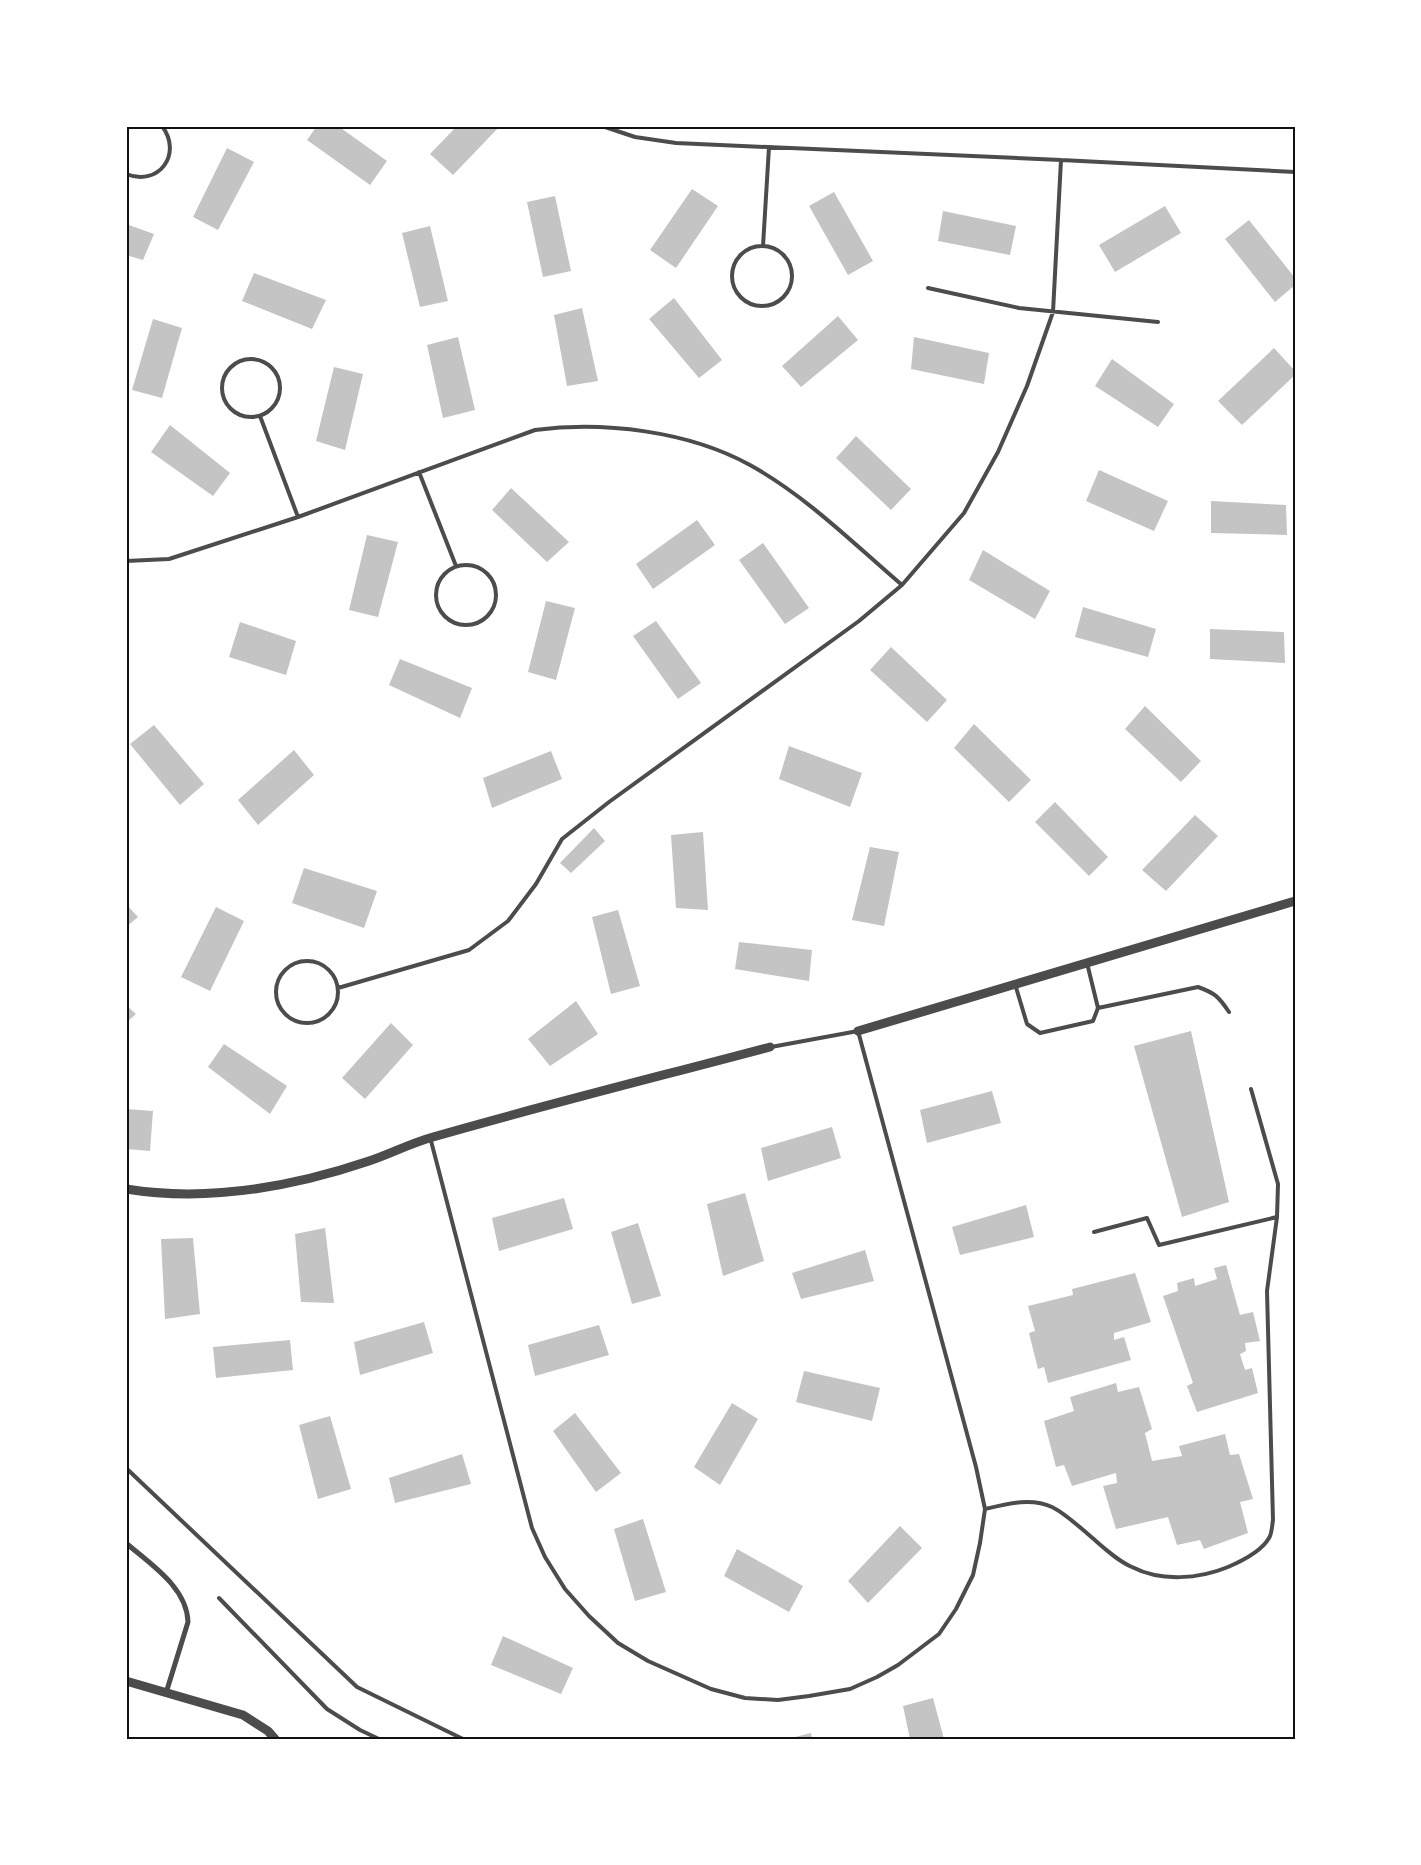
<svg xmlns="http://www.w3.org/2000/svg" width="1421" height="1865" viewBox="0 0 1421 1865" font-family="Cabin,sans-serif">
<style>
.building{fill:#c4c4c4}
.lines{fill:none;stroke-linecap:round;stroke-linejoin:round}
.service{stroke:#4c4c4c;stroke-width:4}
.minor{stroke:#4c4c4c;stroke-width:5}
.tertiary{stroke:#4c4c4c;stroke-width:9}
.neatline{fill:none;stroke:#111;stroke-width:2}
</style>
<rect width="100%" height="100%" fill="#fff"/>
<path class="building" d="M 317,126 L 338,126 L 387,161 L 370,185 L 307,140 Z
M 457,126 L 500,126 L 453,175 L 430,154 Z
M 227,148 L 254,162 L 218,230 L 193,217 Z
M 692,189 L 718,206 L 676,268 L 650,250 Z
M 834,192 L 873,261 L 848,275 L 809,206 Z
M 555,196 L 571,271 L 543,277 L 527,202 Z
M 1165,206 L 1181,233 L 1115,272 L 1099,245 Z
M 943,211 L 1016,226 L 1010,255 L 938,241 Z
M 1249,220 L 1295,278 L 1295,285 L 1275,302 L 1225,239 Z
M 126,224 L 154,234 L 143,260 L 126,255 Z
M 430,226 L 448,301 L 420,307 L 402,233 Z
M 254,273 L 326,300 L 312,329 L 242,301 Z
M 674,298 L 722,360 L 699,378 L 649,319 Z
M 582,308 L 598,381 L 567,386 L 554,315 Z
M 838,316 L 858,340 L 801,387 L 782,366 Z
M 153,319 L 182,328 L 162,398 L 132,390 Z
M 458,337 L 475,410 L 443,418 L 427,345 Z
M 914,337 L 989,353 L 984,384 L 911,369 Z
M 1274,348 L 1295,371 L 1295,375 L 1242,425 L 1218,401 Z
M 1112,359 L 1174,404 L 1158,427 L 1095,386 Z
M 334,367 L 363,374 L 345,450 L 316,441 Z
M 170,425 L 230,473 L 213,496 L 151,452 Z
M 856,436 L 911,489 L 891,510 L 836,458 Z
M 1099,470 L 1168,501 L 1154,531 L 1086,501 Z
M 511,488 L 569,542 L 547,562 L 492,510 Z
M 1211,501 L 1286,505 L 1287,535 L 1211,533 Z
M 697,520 L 715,545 L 653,589 L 636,564 Z
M 367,535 L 398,542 L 378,617 L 349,610 Z
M 763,543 L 809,608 L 785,624 L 739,560 Z
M 983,550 L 1050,591 L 1035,619 L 969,580 Z
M 546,601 L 575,608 L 556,680 L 528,672 Z
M 1083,607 L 1156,629 L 1148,657 L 1075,637 Z
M 656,621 L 701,683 L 678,699 L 633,636 Z
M 240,622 L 296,641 L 286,675 L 229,657 Z
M 1210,629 L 1284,632 L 1285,663 L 1210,659 Z
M 891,647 L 947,700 L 927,722 L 870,670 Z
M 400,659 L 472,688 L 460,718 L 389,685 Z
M 1145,706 L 1201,761 L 1181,782 L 1125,729 Z
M 974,724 L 1031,780 L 1009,802 L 954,748 Z
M 154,725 L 204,784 L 180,805 L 130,744 Z
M 789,746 L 862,773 L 850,807 L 779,779 Z
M 294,750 L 314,775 L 258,825 L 238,800 Z
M 551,751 L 562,779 L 492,808 L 483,778 Z
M 1055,802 L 1108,857 L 1089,876 L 1035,822 Z
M 1195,815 L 1218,836 L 1166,891 L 1142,870 Z
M 594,828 L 605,841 L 571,873 L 560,863 Z
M 703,832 L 708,910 L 676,908 L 671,835 Z
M 870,847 L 899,852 L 884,926 L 852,920 Z
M 304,868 L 377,891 L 364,928 L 292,903 Z
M 126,904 L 138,917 L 126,927 Z
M 216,907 L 244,921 L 210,991 L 181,977 Z
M 618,910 L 640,986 L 611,994 L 592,917 Z
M 739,942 L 812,950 L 809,981 L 735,969 Z
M 576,1001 L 598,1034 L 550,1066 L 528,1039 Z
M 126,1005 L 136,1014 L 126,1023 Z
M 391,1023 L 413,1045 L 365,1099 L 342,1078 Z
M 1191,1031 L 1229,1202 L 1182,1217 L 1134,1046 Z
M 224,1044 L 287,1086 L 270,1114 L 208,1067 Z
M 992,1091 L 1001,1123 L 927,1143 L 920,1110 Z
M 126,1109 L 153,1111 L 150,1151 L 126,1149 Z
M 832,1127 L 841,1158 L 768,1181 L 761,1148 Z
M 745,1193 L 764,1261 L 723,1276 L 707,1204 Z
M 564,1198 L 573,1229 L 499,1251 L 492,1218 Z
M 1026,1205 L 1034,1237 L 960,1255 L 952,1227 Z
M 638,1223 L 661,1296 L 632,1304 L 611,1232 Z
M 325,1228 L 334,1303 L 301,1302 L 295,1234 Z
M 193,1238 L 200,1314 L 165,1319 L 161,1239 Z
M 865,1250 L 874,1281 L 801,1299 L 792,1273 Z
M 1226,1265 L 1240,1315 L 1253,1312 L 1260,1341 L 1245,1343 L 1246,1351 L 1240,1354 L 1245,1370 L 1252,1368 L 1258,1393 L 1197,1412 L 1187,1386 L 1193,1383 L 1163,1296 L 1178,1291 L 1177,1283 L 1194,1278 L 1195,1286 L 1217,1279 L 1214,1268 Z
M 1135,1273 L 1151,1322 L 1114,1333 L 1114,1340 L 1124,1337 L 1131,1360 L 1048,1383 L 1044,1367 L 1038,1369 L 1029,1333 L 1035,1331 L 1028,1306 L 1073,1295 L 1072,1289 Z
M 424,1322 L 433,1353 L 360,1375 L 354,1342 Z
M 599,1325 L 609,1355 L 535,1376 L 528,1345 Z
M 290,1340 L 293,1370 L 216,1378 L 213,1347 Z
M 804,1371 L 880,1388 L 872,1421 L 796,1402 Z
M 1116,1383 L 1118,1392 L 1139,1387 L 1152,1429 L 1145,1433 L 1152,1461 L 1182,1456 L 1179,1446 L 1225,1434 L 1230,1455 L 1239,1454 L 1253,1499 L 1240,1502 L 1248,1533 L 1204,1549 L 1200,1540 L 1177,1545 L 1168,1517 L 1116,1529 L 1103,1486 L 1117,1483 L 1116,1473 L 1072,1486 L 1064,1465 L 1056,1467 L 1044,1421 L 1074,1411 L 1070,1397 Z
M 732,1403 L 758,1419 L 720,1485 L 694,1467 Z
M 575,1413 L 621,1473 L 596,1492 L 553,1431 Z
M 330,1416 L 351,1489 L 318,1499 L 299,1425 Z
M 462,1454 L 471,1484 L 395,1503 L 389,1478 Z
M 643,1519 L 666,1592 L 635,1601 L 614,1529 Z
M 900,1526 L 922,1548 L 868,1603 L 848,1581 Z
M 737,1549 L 803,1586 L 789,1612 L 724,1576 Z
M 503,1636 L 573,1668 L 561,1694 L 491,1665 Z
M 933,1698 L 944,1739 L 910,1739 L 903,1706 Z
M 811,1733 L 812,1739 L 791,1739 L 791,1738 Z"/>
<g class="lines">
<path class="service" d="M 602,126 L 635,137 L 676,143 L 1061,160 L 1295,172
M 126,174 C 159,187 183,154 162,126
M 763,246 L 769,147
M732 276a30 30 0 1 1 60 0a30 30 0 1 1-60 0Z
M 928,288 L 1019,308 L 1158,322
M222 388a29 29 0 1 1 58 0a29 29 0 1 1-58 0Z
M 260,416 L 298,517
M 419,472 L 456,566
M 126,561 L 169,559 L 298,517 L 535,430 C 604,421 688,431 750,465 C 806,496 853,543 902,585
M436 595a30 30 0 1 1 60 0a30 30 0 1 1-60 0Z
M276 992a31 31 0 1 1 62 0a31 31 0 1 1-62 0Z
M 1015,984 L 1027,1024 L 1040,1033 L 1093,1021 L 1098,1008 L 1087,963
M 338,988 L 469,950 L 508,921 L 536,884 L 562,839 L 609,802 L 859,621 L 902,585 L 964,513 L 998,452 L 1027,386 L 1053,312 L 1061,160
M 1098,1008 L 1198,987 C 1215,993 1219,997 1229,1012
M 430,1137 L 532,1528 L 545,1557 L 565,1589 L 589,1616 L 618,1643 L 648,1661 L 711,1689 L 745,1698 L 778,1700 L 809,1696 L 850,1689 L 877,1677 L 898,1665 L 939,1634 L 956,1609 L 973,1575 L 980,1543 L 985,1509 L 976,1467 L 858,1031 L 771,1047
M 1094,1232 L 1147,1218 L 1159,1245 L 1277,1217
M 126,1468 L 357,1687 L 463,1739
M 985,1509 C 1006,1504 1031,1497 1052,1507 C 1066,1514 1078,1526 1089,1535 C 1102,1546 1116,1560 1132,1567 C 1161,1582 1199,1579 1228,1567 C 1242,1561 1261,1552 1269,1538 C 1272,1534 1272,1525 1273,1520 L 1267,1291 L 1277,1217 L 1278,1184 L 1251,1089
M 219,1598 L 327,1709 L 360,1730 L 379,1739"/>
<path class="minor" d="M 126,1543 C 150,1564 187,1587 188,1622 L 166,1693"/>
<path class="tertiary" d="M 858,1031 L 1295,901
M 126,1189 C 206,1202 292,1187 369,1161 C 390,1154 411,1143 433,1137 C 544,1105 657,1077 770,1047
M 126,1681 L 243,1715 L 268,1731 L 275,1739"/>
</g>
<rect width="1421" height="1865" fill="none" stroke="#ffffff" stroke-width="255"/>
<rect x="128" y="128" width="1166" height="1610" class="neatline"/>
</svg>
